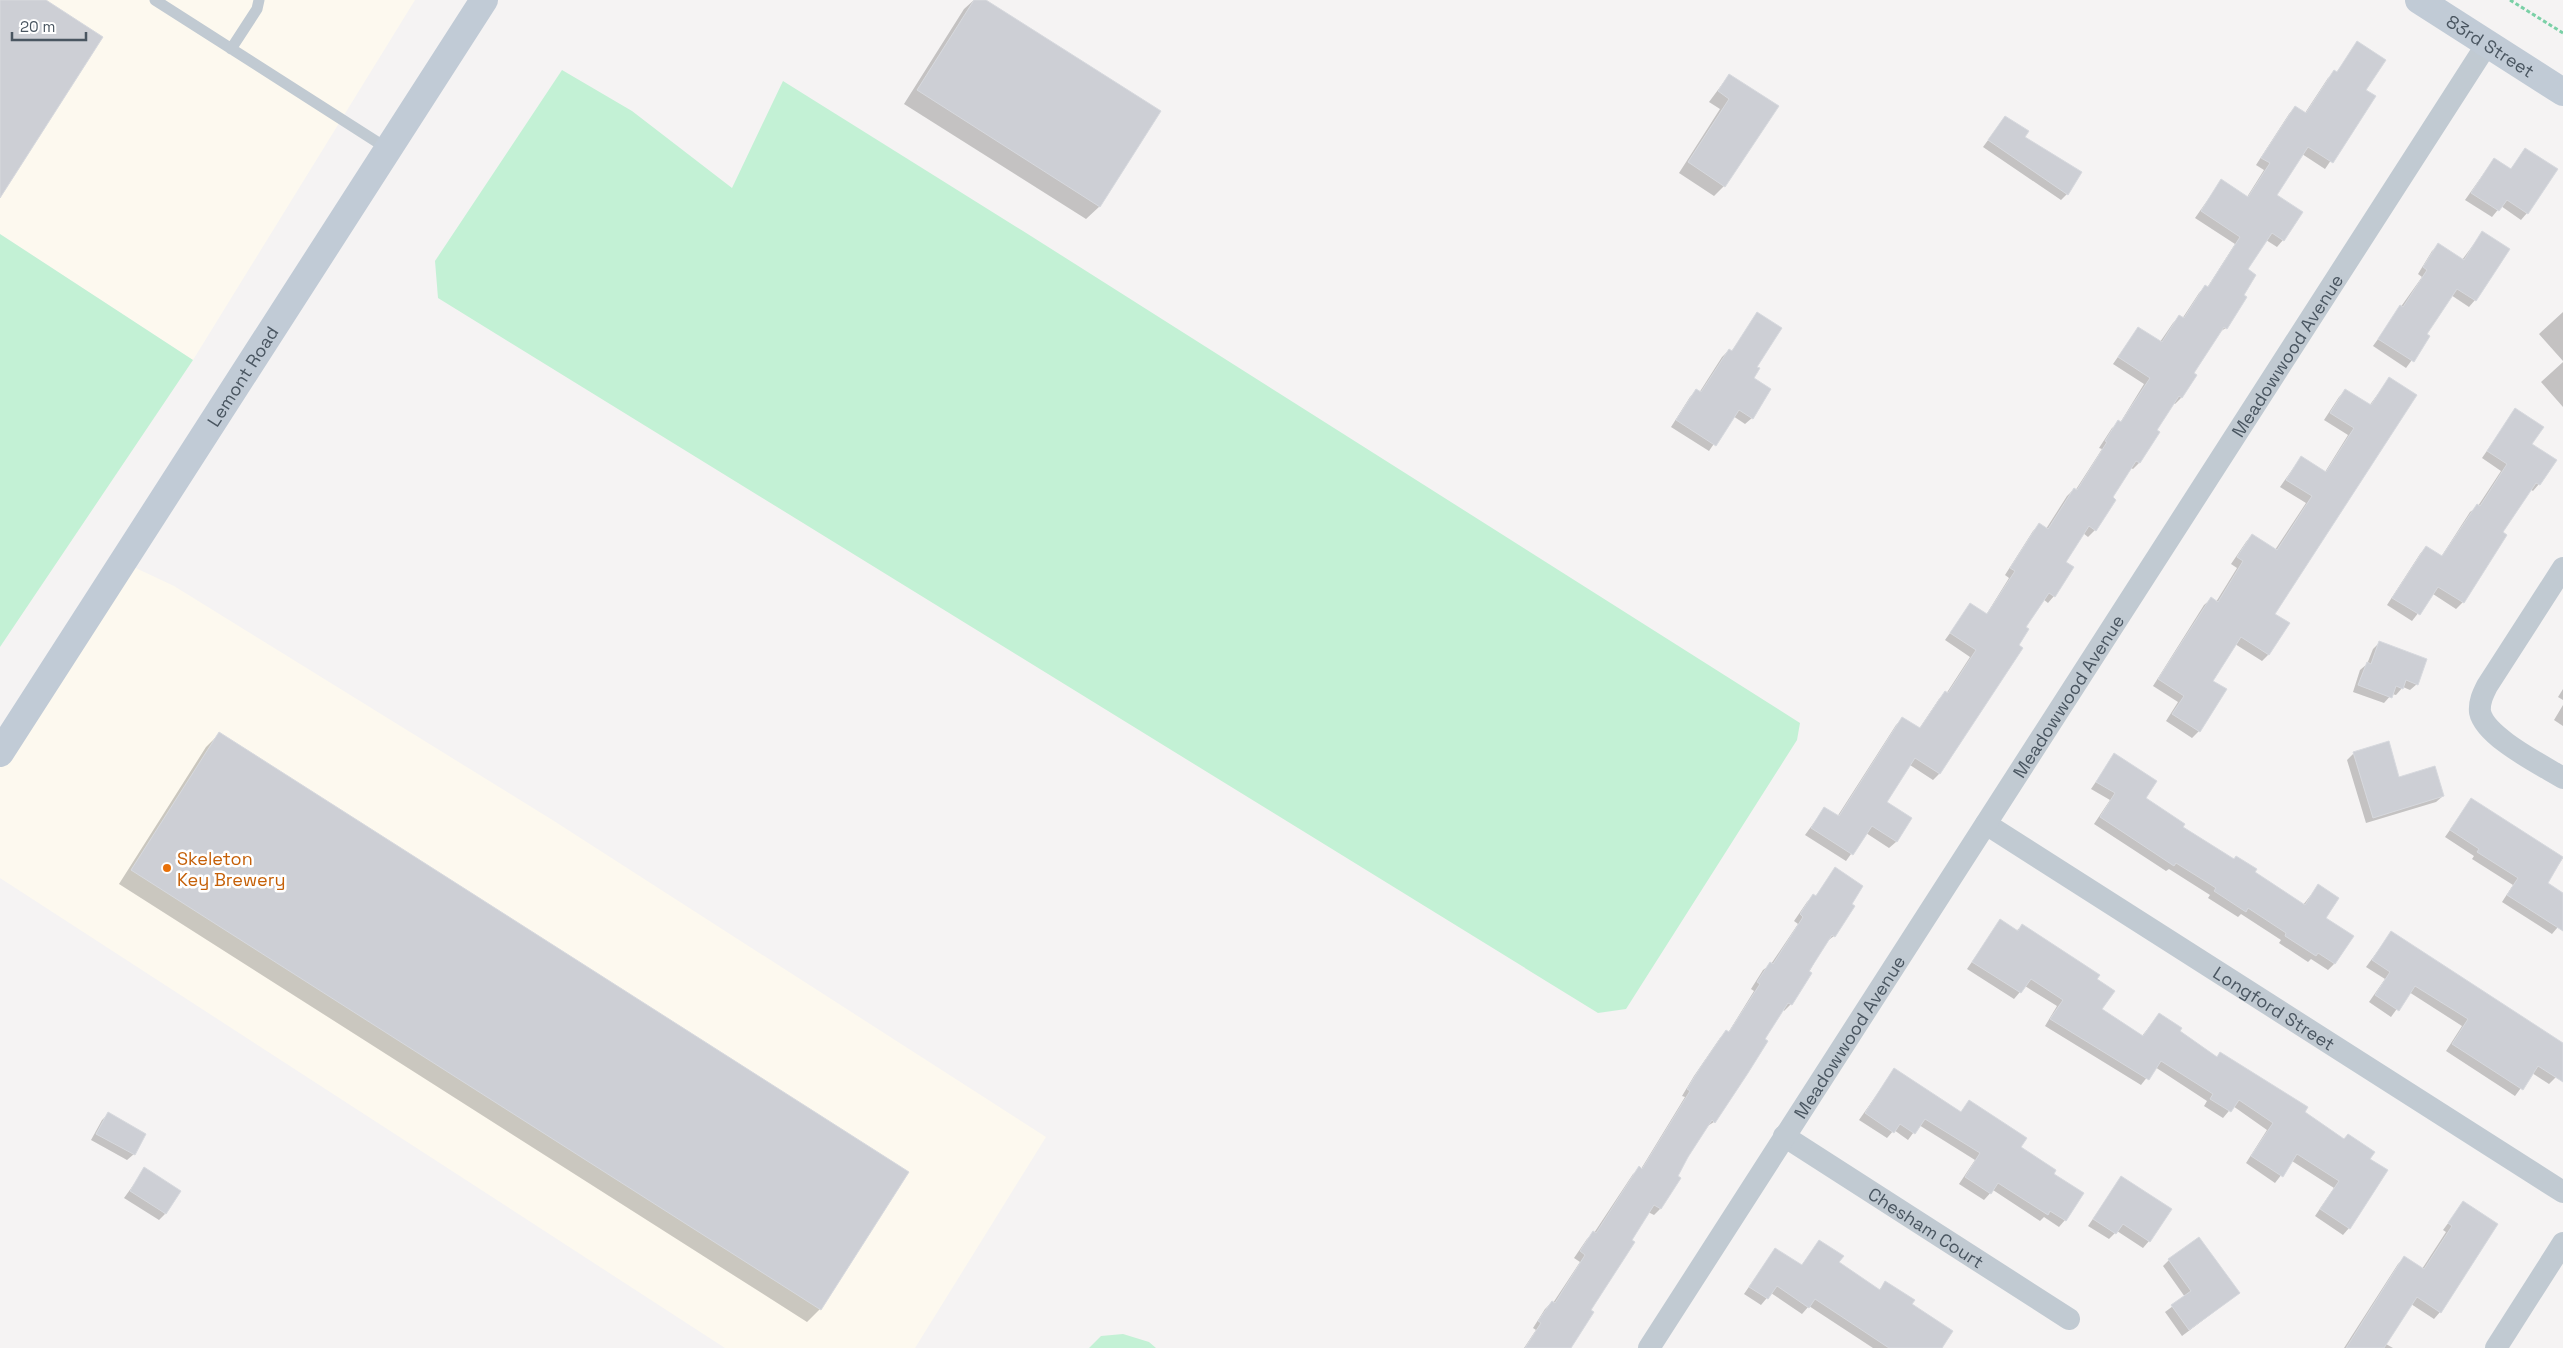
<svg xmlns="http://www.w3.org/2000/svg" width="2563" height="1348" viewBox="0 0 2563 1348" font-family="'Space Grotesk',sans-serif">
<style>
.commercial{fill:#fdf9ef}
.green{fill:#c3f1d5}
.shadow{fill:#0003}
.building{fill:#cdcfd5;stroke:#d7d9de}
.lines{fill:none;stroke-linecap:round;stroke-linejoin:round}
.path{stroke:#7ad0a6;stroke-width:3;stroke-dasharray:4 2.5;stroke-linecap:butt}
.lane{stroke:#c1cad2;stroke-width:11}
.street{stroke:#c1cad2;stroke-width:22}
.secondary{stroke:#c1cbd6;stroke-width:28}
.food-dot{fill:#e8710a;stroke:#fff;stroke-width:2}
.labels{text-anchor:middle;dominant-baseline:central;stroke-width:5;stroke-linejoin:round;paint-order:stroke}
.street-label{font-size:18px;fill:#4a5661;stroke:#fff}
.food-label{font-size:18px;fill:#c56008;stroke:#fff;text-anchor:start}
</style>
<rect width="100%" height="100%" fill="#f5f3f3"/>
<path class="commercial" d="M 0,0 L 415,0 L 193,360 L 0,234 Z
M 123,562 L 174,586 L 554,821 L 1046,1137 L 915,1348 L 725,1348 L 0,878 L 0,753 Z"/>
<path class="green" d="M 562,70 L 632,111 L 732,188 L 783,81 L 1023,231 L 1800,723 L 1797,740 L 1626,1009 L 1598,1013 L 438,298 L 435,261 Z
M 0,234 L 193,360 L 0,647 Z
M 1123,1334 L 1149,1342 L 1156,1348 L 1089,1348 L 1101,1336 Z"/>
<path class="shadow" d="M 974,0 L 984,0 L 1100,206 L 1086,219 L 904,104 L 964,9 Z
M 2358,43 L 2364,90 L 2374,97 L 2325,169 L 2302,154 L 2275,195 L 2283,240 L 2277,247 L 2266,240 L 2247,270 L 2226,328 L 2218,333 L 2192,373 L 2196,376 L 2181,398 L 2175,404 L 2173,403 L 2155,430 L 2139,463 L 2133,469 L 2131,468 L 2111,498 L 2095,530 L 2088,537 L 2083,533 L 2065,563 L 2054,596 L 2048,603 L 2043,599 L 2024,628 L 2017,645 L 2021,648 L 1939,774 L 1933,780 L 1910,765 L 1885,802 L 1911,819 L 1896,842 L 1889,848 L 1866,833 L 1846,861 L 1805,835 L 1824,809 L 1837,817 L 1896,725 L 1903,718 L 1919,729 L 1939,699 L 1946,694 L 1970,657 L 1945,640 L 1970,605 L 1986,615 L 2009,578 L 2005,575 L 2033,531 L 2039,525 L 2046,529 L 2067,496 L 2074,489 L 2075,491 L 2102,449 L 2099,448 L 2112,428 L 2120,423 L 2144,384 L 2113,364 L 2138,328 L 2160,342 L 2173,323 L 2179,317 L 2182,319 L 2199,293 L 2205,287 L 2207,288 L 2235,244 L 2195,218 L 2221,181 L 2247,197 L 2264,170 L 2256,165 L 2289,114 L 2295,107 L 2305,113 L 2328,78 L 2336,73 Z
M 1729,75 L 1777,106 L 1724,186 L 1714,196 L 1679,173 L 1720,109 L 1709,102 Z
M 2005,117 L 2067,194 L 2061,200 L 1983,147 Z
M 2525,150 L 2527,213 L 2521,220 L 2501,206 L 2492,217 L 2465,200 L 2494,159 L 2510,170 Z
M 2482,233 L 2475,300 L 2469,307 L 2451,295 L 2425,334 L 2429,337 L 2406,368 L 2373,346 L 2422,277 L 2418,274 L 2432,251 L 2439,245 L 2462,260 Z
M 2563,312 L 2563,361 L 2539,334 Z
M 1758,314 L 1752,379 L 1752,418 L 1745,424 L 1733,416 L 1709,451 L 1671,427 L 1690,397 L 1696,391 L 1699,393 L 1722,357 L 1729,350 L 1731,352 Z
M 2563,362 L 2563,407 L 2541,382 Z
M 2389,379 L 2274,614 L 2268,655 L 2262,661 L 2235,644 L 2212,681 L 2199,731 L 2192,738 L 2166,721 L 2178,702 L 2153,686 L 2204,605 L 2211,599 L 2216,602 L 2237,568 L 2231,564 L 2246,542 L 2252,535 L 2275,550 L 2306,503 L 2280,487 L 2301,457 L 2325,472 L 2348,435 L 2324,420 L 2339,397 L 2345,391 L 2369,406 Z
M 2515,410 L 2531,445 L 2539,484 L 2533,491 L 2530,489 L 2502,533 L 2505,535 L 2463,602 L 2456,609 L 2433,594 L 2412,621 L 2387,605 L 2420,554 L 2426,547 L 2441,557 L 2470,512 L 2478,506 L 2501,471 L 2482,458 Z
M 2379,643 L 2417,684 L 2410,690 L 2403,687 L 2396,695 L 2392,694 L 2384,703 L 2353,692 L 2360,670 L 2367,664 L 2373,649 Z
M 2563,689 L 2563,700 L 2558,697 Z
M 2563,705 L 2563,726 L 2554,720 Z
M 219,734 L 820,1309 L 807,1322 L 119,884 L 206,747 Z
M 2354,753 L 2399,778 L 2443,796 L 2436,802 L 2366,823 L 2347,760 Z
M 2114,755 L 2144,798 L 2181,827 L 2303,905 L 2318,886 L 2334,964 L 2328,970 L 2311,959 L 2308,962 L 2279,943 L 2281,940 L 2241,914 L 2238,917 L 2208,898 L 2210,895 L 2169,869 L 2166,871 L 2094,824 L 2110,800 L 2091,789 Z
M 2471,800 L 2563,858 L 2546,884 L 2563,894 L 2563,921 L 2552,934 L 2502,902 L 2513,885 L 2472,859 L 2474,856 L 2445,837 Z
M 1835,869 L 1834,936 L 1826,942 L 1791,1004 L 1784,1011 L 1783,1009 L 1714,1122 L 1706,1127 L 1676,1176 L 1680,1178 L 1660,1209 L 1654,1215 L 1648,1212 L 1567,1348 L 1524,1348 L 1536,1330 L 1533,1328 L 1545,1309 L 1552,1302 L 1553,1303 L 1580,1262 L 1574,1258 L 1587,1239 L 1594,1233 L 1633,1174 L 1641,1169 L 1685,1097 L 1682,1096 L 1694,1076 L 1720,1038 L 1728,1033 L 1754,991 L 1751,989 L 1763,970 L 1771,964 L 1798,924 L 1794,921 L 1807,902 L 1813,896 L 1815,897 Z
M 2000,921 L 2016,931 L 2022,926 L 2095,980 L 2101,1010 L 2142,1036 L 2159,1014 L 2178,1032 L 2303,1113 L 2369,1159 L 2349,1228 L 2343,1235 L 2315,1216 L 2334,1188 L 2292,1161 L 2275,1183 L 2246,1163 L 2267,1130 L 2233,1106 L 2223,1118 L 2204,1106 L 2207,1101 L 2155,1067 L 2141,1085 L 2045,1026 L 2057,1006 L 2025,986 L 2014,999 L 1967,969 Z
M 2391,933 L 2563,1044 L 2563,1066 L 2556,1077 L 2549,1084 L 2532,1073 L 2515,1096 L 2446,1051 L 2462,1026 L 2409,992 L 2391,1017 L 2369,1002 L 2385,979 L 2366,967 Z
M 1894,1070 L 1960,1113 L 1969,1102 L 2052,1174 L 2065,1220 L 2059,1227 L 2044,1217 L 2040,1221 L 1993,1190 L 1984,1200 L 1959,1184 L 1975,1160 L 1919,1125 L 1908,1140 L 1894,1130 L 1887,1138 L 1859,1120 Z
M 108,1114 L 134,1154 L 127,1160 L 91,1140 L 102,1120 Z
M 145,1169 L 165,1214 L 159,1220 L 124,1198 Z
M 2121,1178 L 2149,1241 L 2143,1248 L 2117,1231 L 2109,1239 L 2088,1226 Z
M 2463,1203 L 2440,1312 L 2434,1319 L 2411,1304 L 2386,1344 L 2393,1348 L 2344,1348 L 2398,1264 L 2404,1258 L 2422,1269 L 2446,1232 L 2443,1230 Z
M 1819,1241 L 1837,1263 L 1878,1291 L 1886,1283 L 1911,1305 L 1941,1348 L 1873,1348 L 1809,1306 L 1802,1314 L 1771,1293 L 1761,1305 L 1744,1294 L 1775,1249 L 1801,1266 Z
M 2169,1260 L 2239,1293 L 2182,1336 L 2165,1312 L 2185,1297 L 2163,1266 Z"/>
<path class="building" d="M 0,0 L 46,0 L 103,37 L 0,198 Z
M 974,0 L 986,0 L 1161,111 L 1100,207 L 917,90 Z
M 2357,41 L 2386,60 L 2366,90 L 2376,96 L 2333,163 L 2308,147 L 2277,195 L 2303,212 L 2284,241 L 2272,233 L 2248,269 L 2256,275 L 2244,295 L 2247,297 L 2227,329 L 2224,327 L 2194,373 L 2197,375 L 2182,398 L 2179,396 L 2157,430 L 2160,432 L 2140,463 L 2136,461 L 2113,497 L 2116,500 L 2096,531 L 2089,526 L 2066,562 L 2074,567 L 2055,597 L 2049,593 L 2026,627 L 2029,629 L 2019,645 L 2023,648 L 1940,774 L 1915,758 L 1887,802 L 1912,818 L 1897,842 L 1872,826 L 1853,855 L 1811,828 L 1824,807 L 1839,816 L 1902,717 L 1920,728 L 1945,691 L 1948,693 L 1976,650 L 1950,633 L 1970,603 L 1987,614 L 2015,571 L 2010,568 L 2039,523 L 2048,529 L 2074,488 L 2077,490 L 2107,442 L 2105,441 L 2118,420 L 2121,422 L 2150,378 L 2118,357 L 2138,327 L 2162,342 L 2179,315 L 2184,318 L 2205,285 L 2208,287 L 2240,237 L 2201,211 L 2221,179 L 2248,197 L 2270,163 L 2261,158 L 2295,106 L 2306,113 L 2334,70 L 2337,72 Z
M 1729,74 L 1779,106 L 1725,187 L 1688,162 L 1729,99 L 1718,91 Z
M 2005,116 L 2029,131 L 2025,137 L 2082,172 L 2068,195 L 1988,140 Z
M 2525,148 L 2558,169 L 2528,214 L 2507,200 L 2499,211 L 2471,193 L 2494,158 L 2511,169 Z
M 2482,231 L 2510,249 L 2476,301 L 2457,289 L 2427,334 L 2430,336 L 2414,362 L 2378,339 L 2400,305 L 2403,307 L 2427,270 L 2423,267 L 2438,243 L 2464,260 Z
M 1757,312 L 1782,328 L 1757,367 L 1760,368 L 1754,378 L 1771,389 L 1753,419 L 1739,410 L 1716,446 L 1676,420 L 1696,389 L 1701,392 L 1729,349 L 1732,351 Z
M 2389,377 L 2417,395 L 2275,614 L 2290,623 L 2269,655 L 2241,637 L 2213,681 L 2227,689 L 2200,732 L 2172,714 L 2184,696 L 2158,679 L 2211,597 L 2218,602 L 2243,561 L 2237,557 L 2252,534 L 2277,550 L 2312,496 L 2286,480 L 2301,456 L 2326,472 L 2354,428 L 2330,413 L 2345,389 L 2371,405 Z
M 2515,408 L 2544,427 L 2532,444 L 2557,460 L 2540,485 L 2536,483 L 2503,532 L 2507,535 L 2464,603 L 2438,587 L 2420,615 L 2392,598 L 2426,546 L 2442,556 L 2477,504 L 2480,506 L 2507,464 L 2487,451 Z
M 2379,641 L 2427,659 L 2418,685 L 2406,680 L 2403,689 L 2396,686 L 2392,698 L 2358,685 L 2367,662 L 2371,664 Z
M 219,732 L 909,1172 L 821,1310 L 131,870 Z
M 2389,741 L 2399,777 L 2435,766 L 2444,796 L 2373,818 L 2353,752 Z
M 2114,753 L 2157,781 L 2146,798 L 2185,824 L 2183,827 L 2234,859 L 2236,856 L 2257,869 L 2255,872 L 2305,905 L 2318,884 L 2339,898 L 2326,918 L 2354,936 L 2335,964 L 2318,953 L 2316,956 L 2285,936 L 2286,933 L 2248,908 L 2246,912 L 2214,891 L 2216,888 L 2176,863 L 2174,866 L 2100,817 L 2115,793 L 2096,782 Z
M 2471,798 L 2563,857 L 2548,883 L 2563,893 L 2563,931 L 2507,895 L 2518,878 L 2477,852 L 2479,849 L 2450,830 Z
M 1835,867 L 1863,886 L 1852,904 L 1855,906 L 1835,937 L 1832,935 L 1809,971 L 1812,973 L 1792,1005 L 1788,1003 L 1765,1039 L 1768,1041 L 1748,1073 L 1715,1123 L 1712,1120 L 1688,1157 L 1678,1176 L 1681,1178 L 1661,1209 L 1654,1205 L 1632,1240 L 1635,1242 L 1591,1310 L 1594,1312 L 1571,1348 L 1525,1348 L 1541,1323 L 1538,1321 L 1552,1301 L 1555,1303 L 1585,1255 L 1580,1251 L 1593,1231 L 1596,1233 L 1639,1166 L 1642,1169 L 1690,1091 L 1687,1089 L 1700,1068 L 1726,1030 L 1729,1032 L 1760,984 L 1757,982 L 1770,962 L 1773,964 L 1803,917 L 1800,914 L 1813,894 L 1816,896 Z
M 2000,919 L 2018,931 L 2022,924 L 2100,975 L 2097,979 L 2115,991 L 2102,1009 L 2143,1036 L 2159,1013 L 2182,1028 L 2180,1031 L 2217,1057 L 2220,1052 L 2308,1107 L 2305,1112 L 2344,1139 L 2348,1134 L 2375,1152 L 2370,1159 L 2388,1170 L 2350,1229 L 2320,1209 L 2339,1181 L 2297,1154 L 2283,1177 L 2251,1156 L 2273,1123 L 2239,1100 L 2231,1112 L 2210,1099 L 2213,1094 L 2161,1061 L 2149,1080 L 2050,1019 L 2063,1000 L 2031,979 L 2021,993 L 1972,962 Z
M 2391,931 L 2563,1043 L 2563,1082 L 2538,1066 L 2523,1090 L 2452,1044 L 2468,1019 L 2415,986 L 2399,1011 L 2375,995 L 2390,972 L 2372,960 Z
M 1894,1068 L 1961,1112 L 1969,1100 L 2027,1138 L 2021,1147 L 2056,1170 L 2054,1174 L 2084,1193 L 2066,1221 L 2050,1211 L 2048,1215 L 1998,1183 L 1991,1194 L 1965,1177 L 1980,1153 L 1925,1119 L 1915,1134 L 1900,1124 L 1894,1133 L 1865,1113 Z
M 108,1112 L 146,1134 L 135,1155 L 96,1134 Z
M 144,1167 L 181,1191 L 166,1214 L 130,1191 Z
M 2121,1176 L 2172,1209 L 2150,1242 L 2123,1224 L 2116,1234 L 2093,1219 Z
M 2463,1201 L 2498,1224 L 2441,1313 L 2417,1297 L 2384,1348 L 2346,1348 L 2404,1256 L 2424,1269 L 2452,1226 L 2448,1223 Z
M 2199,1237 L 2240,1293 L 2189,1330 L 2171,1305 L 2191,1291 L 2168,1259 Z
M 1819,1240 L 1844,1256 L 1839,1262 L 1880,1290 L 1885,1281 L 1915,1300 L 1912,1304 L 1953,1331 L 1942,1348 L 1889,1348 L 1815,1299 L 1809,1308 L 1777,1286 L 1768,1299 L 1749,1287 L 1775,1248 L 1802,1265 Z"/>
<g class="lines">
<path class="path" d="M 2510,0 L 2563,33"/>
<path class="lane" d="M 155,0 L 388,149
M 231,49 L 257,9 L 259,0"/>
<g class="street">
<path d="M 2563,568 L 2487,686 C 2483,694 2479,702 2480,712 C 2485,737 2542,765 2563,778"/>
<path id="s1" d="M 1986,824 L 2563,1192"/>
<path id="s2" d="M 1784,1136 L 2069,1319"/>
<path id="s3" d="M 1649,1348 L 2487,44"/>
<path d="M 2496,1348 L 2563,1243"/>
</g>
<g class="secondary">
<path id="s4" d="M 2419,0 L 2563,92"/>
<path id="s5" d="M 0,753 L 484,0"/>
</g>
</g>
<circle class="food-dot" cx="167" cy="868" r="5"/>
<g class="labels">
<g class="street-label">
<text stroke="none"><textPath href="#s4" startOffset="85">83rd Street</textPath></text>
<text stroke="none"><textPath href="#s3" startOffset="1180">Meadowwood Avenue</textPath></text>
<text stroke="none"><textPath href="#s5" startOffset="448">Lemont Road</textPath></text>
<text stroke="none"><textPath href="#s3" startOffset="775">Meadowwood Avenue</textPath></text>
<text stroke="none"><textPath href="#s1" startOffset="342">Longford Street</textPath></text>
<text stroke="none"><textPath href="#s3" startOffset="370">Meadowwood Avenue</textPath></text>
<text stroke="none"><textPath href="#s2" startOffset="169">Chesham Court</textPath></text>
</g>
<g class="food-label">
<text x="177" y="858">Skeleton<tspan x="177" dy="21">Key Brewery</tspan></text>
</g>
</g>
<path d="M12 32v8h74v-8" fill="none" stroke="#4a5661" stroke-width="2.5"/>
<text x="20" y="32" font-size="15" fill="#4a5661" stroke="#ffffff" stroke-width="4" paint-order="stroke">20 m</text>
</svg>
